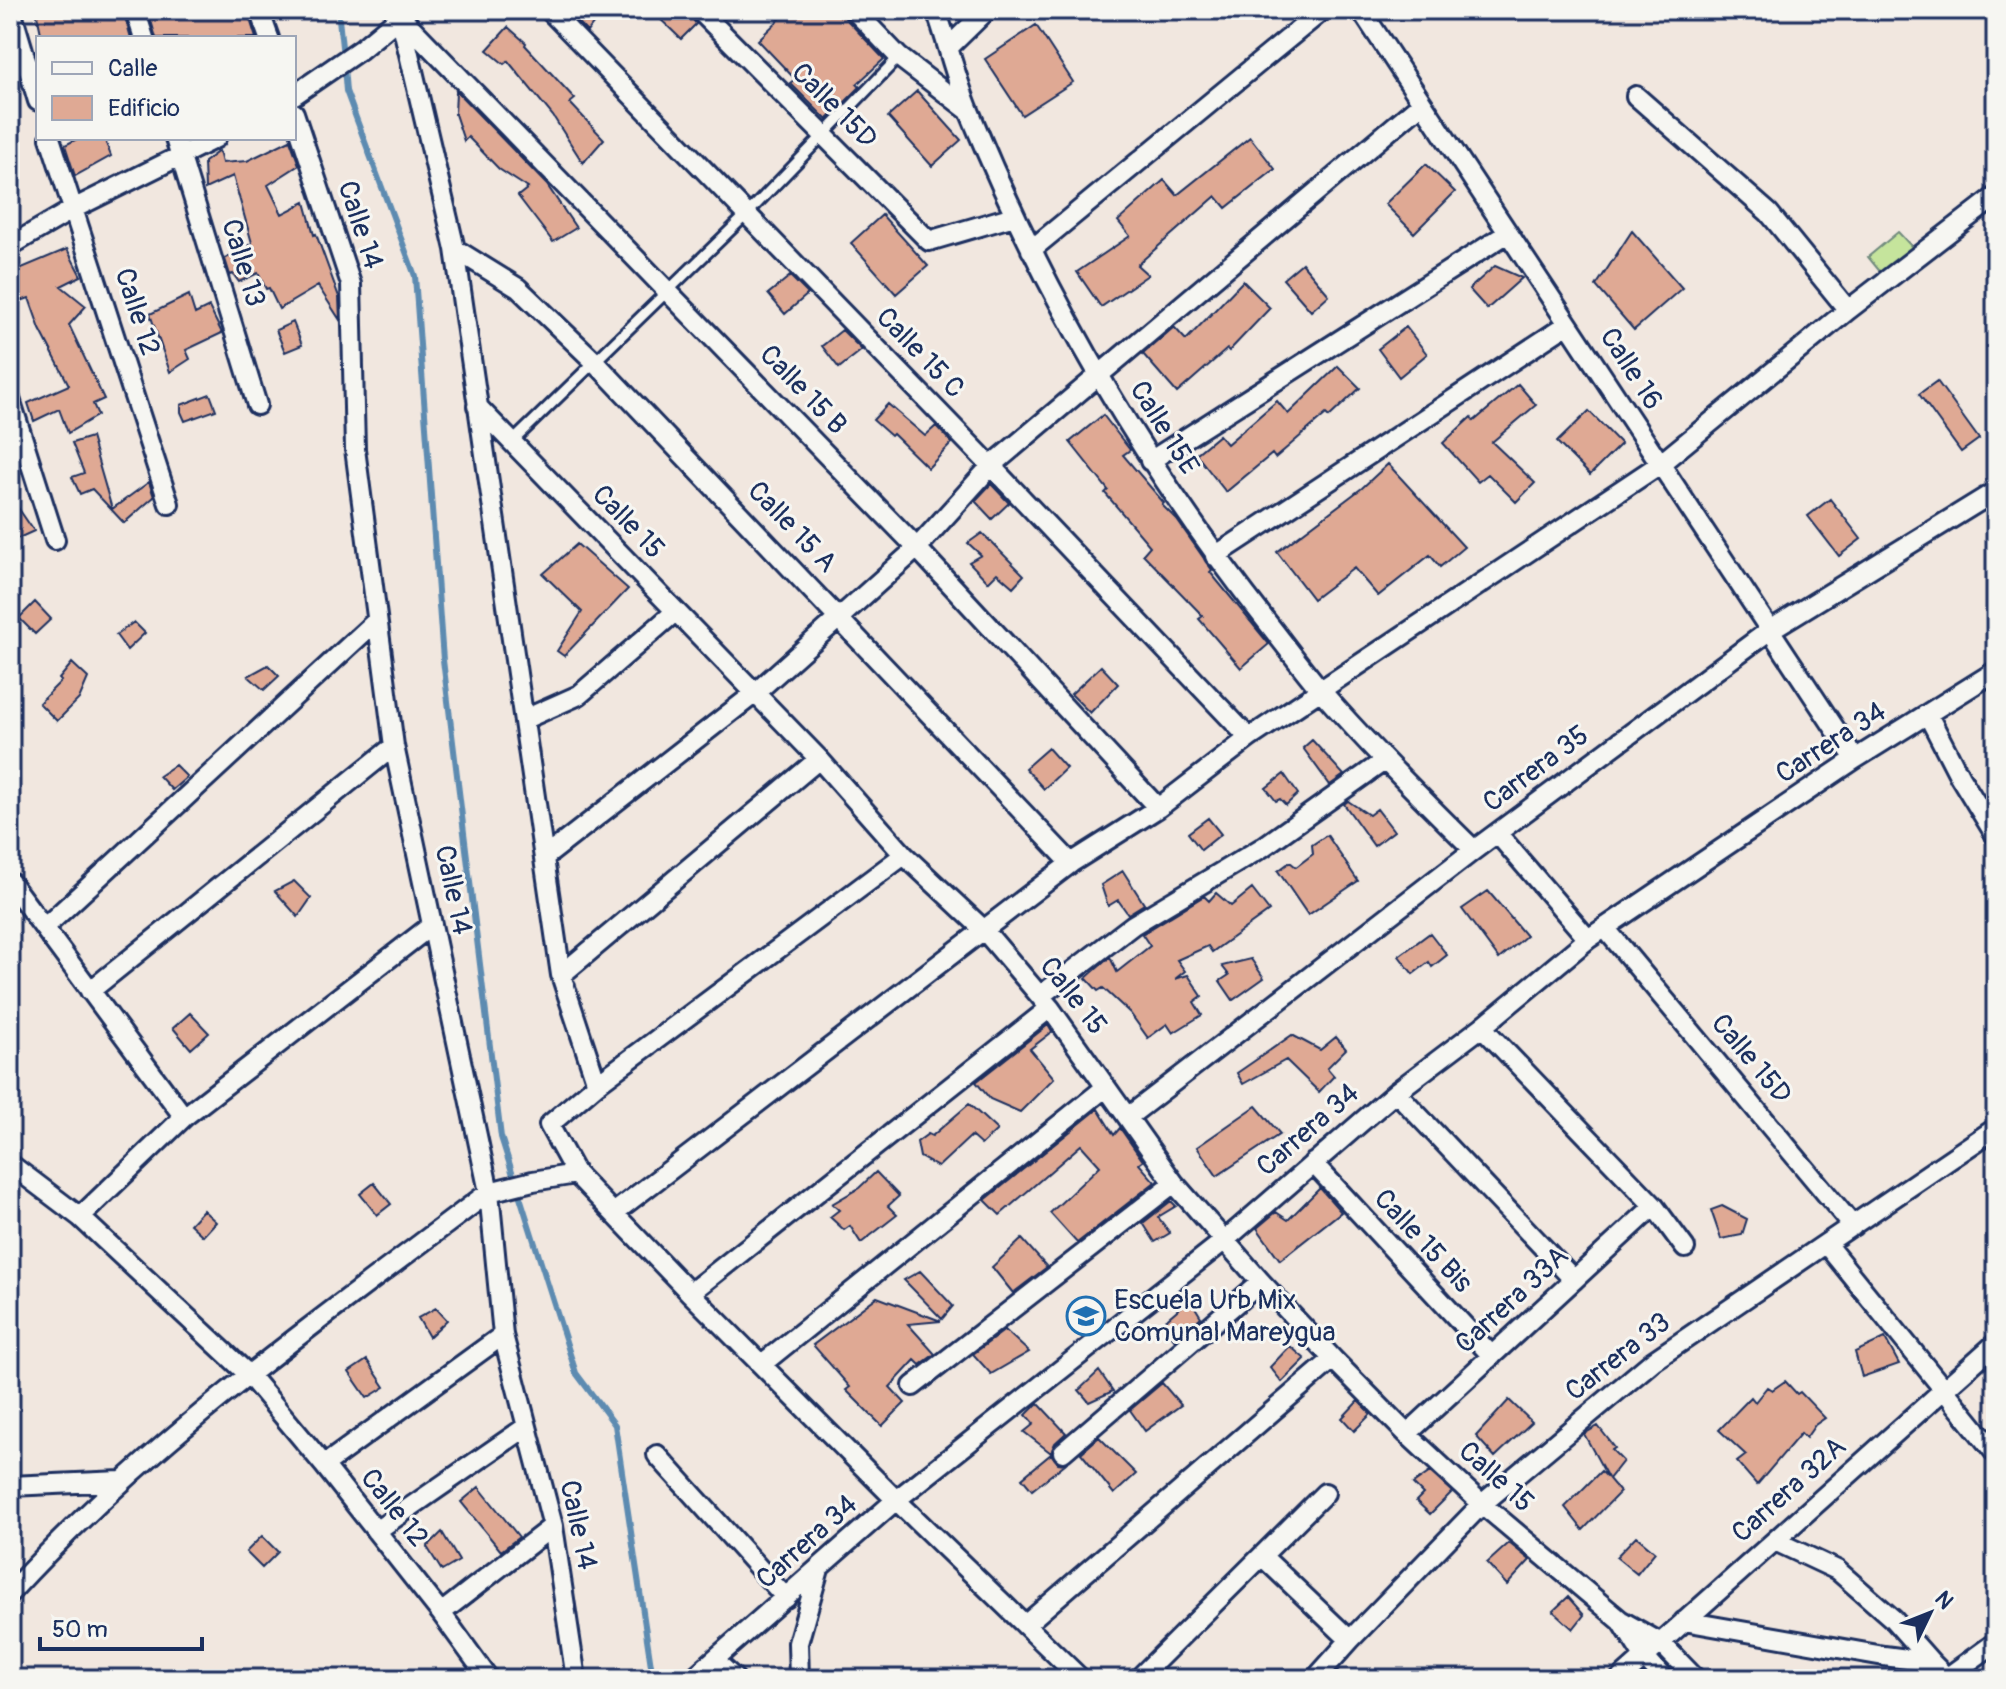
<svg xmlns="http://www.w3.org/2000/svg" width="2006" height="1689" viewBox="0 0 2006 1689" font-family="Pangolin,sans-serif">
<style>
.green{fill:#c5e49c;stroke:#708a7d;stroke-width:2}
.lines{fill:none;stroke-linecap:round;stroke-linejoin:round}
.stream{stroke:#5d8bb1;stroke-width:6}
.building{fill:#dfa994;stroke:#1b2f5e;stroke-width:2}
.service-casing{stroke:#1b2f5e;stroke-width:15}
.minor-casing{stroke:#1b2f5e;stroke-width:24}
.service{stroke:#f6f6f2;stroke-width:9}
.minor{stroke:#f6f6f2;stroke-width:18}
.labels{text-anchor:middle;dominant-baseline:central;stroke-width:6;stroke-linejoin:round;paint-order:stroke}
.street-label{font-size:28px;fill:#1b2f5e;stroke:#f6f6f2}
.poi-label{font-size:28px;fill:#1b2f5e;stroke:#f6f6f2;text-anchor:start}
</style>
<rect width="100%" height="100%" fill="#f1e7df"/>
<filter id="ink" filterUnits="userSpaceOnUse"><feTurbulence type="fractalNoise" baseFrequency=".0125" numOctaves="2"/><feDisplacementMap in="SourceGraphic" scale="16" xChannelSelector="R" yChannelSelector="G"/><feConvolveMatrix kernelMatrix="1 2 1 2 8 2 1 2 1" color-interpolation-filters="sRGB"/></filter>
<g filter="url(#ink)">
<path class="green" d="M 1898,232 L 1913,248 L 1882,274 L 1868,257 Z"/>
<g class="lines">
<path class="stream" d="M 338,10 L 343,56
M 344,67 L 346,91 L 415,276 L 443,660 L 501,1137 L 576,1373 L 615,1425 L 653,1679"/>
</g>
<path class="building" d="M 36,10 L 123,10 L 131,38 L 42,38 Z
M 148,10 L 247,10 L 256,38 L 156,38 Z
M 566,10 L 604,10 L 587,32 Z
M 651,10 L 687,10 L 696,24 L 681,39 Z
M 789,10 L 842,10 L 845,18 L 884,59 L 857,84 L 860,87 L 827,120 L 790,83 L 795,79 L 758,40 Z
M 1036,25 L 1073,82 L 1022,115 L 985,59 Z
M 508,27 L 526,43 L 525,45 L 575,99 L 570,103 L 604,139 L 583,163 L 553,116 L 508,61 L 504,64 L 487,50 Z
M 456,91 L 547,185 L 576,228 L 553,242 L 518,196 L 528,188 L 499,169 L 468,137 L 464,141 L 455,114 Z
M 917,91 L 961,140 L 932,166 L 888,117 Z
M 1250,137 L 1275,169 L 1226,208 L 1216,196 L 1137,265 L 1148,275 L 1101,307 L 1077,272 L 1130,236 L 1118,221 L 1164,180 L 1177,195 Z
M 79,138 L 104,138 L 111,156 L 75,176 L 65,145 Z
M 290,140 L 299,165 L 268,185 L 282,214 L 305,202 L 314,235 L 316,234 L 339,297 L 340,320 L 318,286 L 279,309 L 269,288 L 266,289 L 258,273 L 239,282 L 233,274 L 230,275 L 225,259 L 252,243 L 233,176 L 205,189 L 204,162 L 219,151 L 222,163 L 247,161 Z
M 1426,164 L 1455,192 L 1414,233 L 1385,204 Z
M 882,215 L 928,266 L 896,294 L 851,243 Z
M 1632,231 L 1682,288 L 1634,330 L 1596,286 Z
M 67,249 L 81,276 L 61,286 L 86,306 L 69,325 L 104,399 L 93,404 L 98,415 L 68,433 L 59,409 L 34,421 L 28,403 L 69,385 L 40,329 L 29,298 L 21,301 L 12,272 Z
M 1302,263 L 1329,295 L 1311,311 L 1283,279 Z
M 1495,266 L 1522,278 L 1487,309 L 1469,289 Z
M 790,276 L 808,294 L 785,314 L 768,294 Z
M 1243,281 L 1270,308 L 1229,351 L 1227,349 L 1177,393 L 1143,354 L 1174,327 L 1186,340 Z
M 189,295 L 195,314 L 209,307 L 222,333 L 186,350 L 190,359 L 170,372 L 150,314 Z
M 293,322 L 302,345 L 285,352 L 276,330 Z
M 1406,327 L 1427,354 L 1399,377 L 1378,349 Z
M 842,330 L 862,350 L 839,368 L 822,346 Z
M 1338,366 L 1360,388 L 1329,417 L 1326,414 L 1275,458 L 1272,454 L 1226,492 L 1196,454 L 1219,435 L 1227,444 L 1277,401 L 1288,414 Z
M 1937,381 L 1979,439 L 1961,452 L 1919,394 Z
M 1518,384 L 1536,405 L 1492,442 L 1535,483 L 1516,502 L 1488,474 L 1478,482 L 1443,443 L 1471,417 L 1474,421 Z
M 210,394 L 216,410 L 185,421 L 181,412 L 181,405 Z
M 888,404 L 925,436 L 936,426 L 952,443 L 928,468 L 893,434 L 891,436 L 873,420 Z
M 1589,411 L 1621,444 L 1590,475 L 1557,442 Z
M 1103,415 L 1130,450 L 1123,455 L 1164,503 L 1162,505 L 1177,520 L 1212,570 L 1210,572 L 1269,644 L 1241,668 L 1199,619 L 1203,616 L 1143,554 L 1150,546 L 1105,493 L 1108,490 L 1070,442 Z
M 91,437 L 112,509 L 149,482 L 154,497 L 124,523 L 92,489 L 80,494 L 72,477 L 84,473 L 72,443 Z
M 1388,464 L 1464,547 L 1440,567 L 1430,555 L 1378,596 L 1354,568 L 1313,599 L 1277,552 L 1362,488 Z
M 991,484 L 1009,503 L 992,519 L 975,501 Z
M 10,496 L 34,531 L 10,542 Z
M 1830,499 L 1861,539 L 1839,556 L 1808,516 Z
M 982,533 L 1024,575 L 1013,587 L 997,573 L 988,582 L 969,562 L 981,555 L 968,543 Z
M 577,544 L 628,589 L 564,656 L 557,651 L 582,612 L 543,574 Z
M 35,602 L 51,619 L 35,634 L 19,618 Z
M 134,622 L 145,633 L 127,650 L 116,635 Z
M 72,663 L 88,678 L 79,699 L 57,721 L 39,703 L 61,681 L 59,679 Z
M 268,665 L 279,676 L 264,690 L 248,676 Z
M 1101,666 L 1118,684 L 1090,713 L 1071,694 Z
M 1312,740 L 1344,775 L 1330,785 L 1303,748 Z
M 1048,748 L 1066,768 L 1044,789 L 1025,768 Z
M 175,765 L 187,777 L 172,790 L 159,776 Z
M 1284,774 L 1298,794 L 1286,805 L 1280,799 L 1276,801 L 1266,788 Z
M 1348,801 L 1369,815 L 1377,809 L 1394,831 L 1374,846 L 1344,804 Z
M 1208,818 L 1221,834 L 1201,850 L 1188,833 Z
M 1327,835 L 1358,881 L 1308,915 L 1278,871 L 1290,862 L 1296,867 L 1313,854 L 1312,845 Z
M 1123,871 L 1144,904 L 1128,914 L 1118,900 L 1108,906 L 1101,885 Z
M 294,881 L 311,898 L 298,917 L 275,891 Z
M 1252,889 L 1269,911 L 1212,952 L 1208,946 L 1177,960 L 1185,971 L 1175,979 L 1188,975 L 1202,996 L 1194,1002 L 1202,1015 L 1173,1033 L 1167,1024 L 1148,1038 L 1130,1013 L 1103,988 L 1098,991 L 1086,978 L 1110,957 L 1117,972 L 1150,946 L 1142,934 L 1204,896 L 1209,901 L 1216,893 L 1231,906 Z
M 1488,891 L 1526,936 L 1499,959 L 1462,909 Z
M 1430,933 L 1447,955 L 1432,967 L 1429,962 L 1413,974 L 1399,956 Z
M 1251,959 L 1264,978 L 1233,1000 L 1220,981 L 1229,975 L 1222,966 Z
M 190,1013 L 209,1033 L 191,1049 L 173,1028 Z
M 1048,1025 L 1052,1032 L 1030,1049 L 1054,1078 L 1020,1112 L 990,1099 L 976,1082 Z
M 1292,1035 L 1320,1050 L 1336,1037 L 1346,1049 L 1327,1068 L 1334,1076 L 1319,1092 L 1286,1060 L 1243,1084 L 1237,1073 Z
M 969,1104 L 997,1130 L 981,1145 L 971,1136 L 938,1167 L 920,1157 L 917,1142 L 928,1134 L 932,1136 Z
M 1256,1106 L 1280,1134 L 1217,1176 L 1197,1147 Z
M 1098,1109 L 1114,1135 L 1120,1128 L 1143,1161 L 1139,1164 L 1155,1182 L 1077,1243 L 1050,1213 L 1100,1166 L 1081,1145 L 1000,1215 L 985,1200 Z
M 876,1172 L 899,1196 L 888,1206 L 897,1215 L 861,1243 L 850,1226 L 844,1230 L 830,1217 L 839,1210 L 832,1204 L 859,1188 Z
M 374,1183 L 391,1204 L 377,1215 L 360,1194 Z
M 1320,1188 L 1341,1212 L 1280,1260 L 1257,1228 L 1276,1212 L 1288,1220 Z
M 1171,1201 L 1176,1206 L 1158,1217 L 1170,1233 L 1155,1242 L 1143,1223 Z
M 1722,1206 L 1747,1219 L 1742,1235 L 1721,1239 L 1711,1210 Z
M 203,1210 L 216,1222 L 203,1236 L 190,1224 Z
M 1022,1239 L 1047,1267 L 1013,1293 L 992,1267 Z
M 920,1271 L 953,1306 L 942,1319 L 904,1280 Z
M 877,1297 L 941,1321 L 908,1324 L 935,1354 L 920,1365 L 915,1360 L 890,1387 L 905,1403 L 882,1426 L 846,1390 L 850,1387 L 813,1345 Z
M 1190,1299 L 1201,1317 L 1175,1340 L 1162,1323 Z
M 436,1308 L 447,1320 L 429,1337 L 418,1318 Z
M 1005,1330 L 1029,1352 L 991,1374 L 973,1354 Z
M 1885,1338 L 1899,1364 L 1862,1377 L 1855,1352 Z
M 1290,1346 L 1305,1359 L 1282,1382 L 1270,1367 Z
M 367,1360 L 385,1387 L 367,1398 L 349,1372 Z
M 1099,1371 L 1113,1391 L 1089,1402 L 1079,1390 Z
M 1785,1381 L 1797,1394 L 1800,1392 L 1825,1418 L 1815,1425 L 1806,1438 L 1801,1433 L 1757,1485 L 1737,1462 L 1746,1455 L 1719,1430 L 1751,1397 L 1755,1402 L 1767,1387 L 1772,1390 Z
M 1162,1383 L 1181,1405 L 1145,1431 L 1130,1410 Z
M 1509,1400 L 1532,1422 L 1495,1457 L 1476,1436 Z
M 1358,1401 L 1371,1414 L 1354,1431 L 1342,1418 Z
M 1038,1403 L 1066,1433 L 1055,1443 L 1051,1453 L 1024,1432 L 1034,1424 L 1026,1415 Z
M 1598,1426 L 1615,1448 L 1612,1450 L 1623,1461 L 1609,1479 L 1620,1492 L 1583,1530 L 1565,1507 L 1601,1471 L 1608,1478 L 1584,1434 Z
M 1099,1437 L 1136,1474 L 1114,1494 L 1081,1453 Z
M 1051,1454 L 1058,1463 L 1065,1464 L 1032,1490 L 1022,1478 Z
M 1430,1472 L 1452,1492 L 1430,1514 L 1416,1501 L 1423,1494 L 1413,1484 Z
M 479,1487 L 519,1537 L 501,1551 L 461,1502 Z
M 442,1532 L 459,1561 L 442,1571 L 427,1547 Z
M 262,1536 L 278,1552 L 262,1568 L 246,1552 Z
M 1636,1536 L 1655,1552 L 1637,1574 L 1616,1557 Z
M 1509,1543 L 1530,1560 L 1507,1585 L 1487,1563 Z
M 1568,1597 L 1584,1615 L 1573,1629 L 1553,1611 Z"/>
<g class="lines">
<defs>
<path id="service" d="M 512,442 L 747,214 L 899,57"/>
<path id="minor" d="M 11,10 L 38,101
M 135,10 L 144,38
M 259,10 L 269,38
M 549,10 L 991,466 L 1249,738
M 699,10 L 929,241 L 1014,216
M 854,10 L 899,57 L 968,110
M 936,10 C 948,44 956,80 970,113 C 1045,296 1145,467 1267,622 C 1286,646 1304,671 1323,693 C 1371,748 1422,799 1474,850
M 1361,10 L 1855,759
M 401,17 L 917,548 L 1158,808
M 401,20 L 455,249 L 561,975 L 597,1084
M 949,47 L 987,10
M 294,95 L 361,49 L 407,11
M 1636,96 L 1769,213 L 1848,310
M 294,113 L 351,284 L 355,449 L 394,746 L 489,1192 L 503,1335 L 553,1526 L 576,1679
M 50,138 L 169,504
M 175,138 L 257,405
M 10,246 L 75,208 L 216,138
M 455,249 L 518,288 L 593,360 L 1071,863
M 1031,250 L 1323,10
M 10,399 L 55,540
M 477,406 L 819,759 L 904,855 L 984,930 L 1050,1008 L 1174,1183 L 1261,1282 L 1333,1359 L 1407,1434 L 1482,1504 L 1620,1620 L 1661,1643 L 1696,1679
M 1150,461 L 1508,233
M 1215,556 L 1568,324
M 1928,715 L 1960,777 L 1996,836
M 525,719 L 579,695 L 675,612
M 1497,833 L 1588,939
M 904,855 L 597,1084 L 549,1125 L 576,1174 L 690,1293 L 896,1500 L 1081,1679
M 545,857 L 754,694 L 917,548 L 991,466 L 1422,103
M 10,882 L 184,1117
M 44,928 L 376,621
M 1605,928 L 1853,1226
M 561,975 L 819,759
M 90,991 L 394,746
M 1040,996 L 1133,925 L 1263,847 L 1384,761
M 1482,1027 L 1654,1206 L 1685,1248
M 1396,1092 L 1574,1280
M 1128,1117 L 1474,850 L 1770,630 L 1996,491
M 1313,1163 L 1492,1356
M 10,1164 L 80,1217 L 249,1375 L 324,1465 L 441,1613 L 489,1679
M 615,1212 L 1071,863 L 1158,808 L 1249,738 L 1660,464 L 1848,310 L 1996,196
M 80,1217 L 184,1117 L 432,925
M 1826,1244 L 1996,1454
M 690,1293 L 1050,1008
M 762,1364 L 1106,1087
M 913,1386 L 1174,1183
M 1407,1434 L 1654,1206
M 1063,1452 L 1261,1282
M 657,1455 L 786,1598
M 324,1465 L 503,1335
M 10,1486 L 121,1481
M 376,1531 L 526,1427
M 1775,1541 L 1837,1570 L 1893,1619 L 1931,1662
M 1263,1557 L 1350,1640
M 10,1593 C 150,1439 323,1318 489,1192 L 533,1181 L 576,1174
M 441,1613 L 553,1526
M 1684,1621 L 1884,1656 L 1931,1662 L 1948,1679
M 1622,1622 L 1644,1657 L 1664,1679
M 1025,1625 L 1333,1359
M 715,1661 L 735,1679
M 692,1679 L 896,1500 L 1225,1240 L 1396,1092 L 1482,1027 L 1588,939 L 1855,759 L 1996,671
M 799,1679 L 798,1643 L 819,1569
M 1138,1679 L 1325,1493
M 1315,1679 L 1350,1640 L 1482,1504 L 1653,1361 L 1996,1128
M 1620,1679 L 1996,1343
M 1945,1679 L 1996,1642"/>
</defs>
<use href="#service" class="service-casing"/>
<use href="#minor" class="minor-casing"/>
<use href="#service" class="service"/>
<use href="#minor" class="minor"/>
</g>
</g>
<defs>
<symbol id="school-ring" viewBox="-11 -11 22 22"><circle r="9.5" fill="#f6f6f2" stroke="#1f6fb2" stroke-width="1.5"/><path d="M0-5L7-2L0 1L-7-2ZM-4 1L0 2.5L4 1V4Q0 6-4 4Z" fill="#1f6fb2"/></symbol>
</defs>
<g fill-rule="evenodd">
<use href="#school-ring" x="1064" y="1294" width="44" height="44"/>
</g>
<g class="labels">
<g class="street-label">
<text transform="translate(834 106) rotate(45)">Calle 15D</text>
<text transform="translate(360 225) rotate(72)">Calle 14</text>
<text transform="translate(243 263) rotate(73)">Calle 13</text>
<text transform="translate(137 312) rotate(72)">Calle 12</text>
<text transform="translate(920 353) rotate(46)">Calle 15 C</text>
<text transform="translate(1631 369) rotate(57)">Calle 16</text>
<text transform="translate(803 390) rotate(46)">Calle 15 B</text>
<text transform="translate(1164 428) rotate(58)">Calle 15E</text>
<text transform="translate(628 522) rotate(46)">Calle 15</text>
<text transform="translate(792 527) rotate(46)">Calle 15 A</text>
<text transform="translate(1831 743) rotate(-33)">Carrera 34</text>
<text transform="translate(1536 769) rotate(-37)">Carrera 35</text>
<text transform="translate(453 890) rotate(78)">Calle 14</text>
<text transform="translate(1073 996) rotate(52)">Calle 15</text>
<text transform="translate(1751 1059) rotate(50)">Calle 15D</text>
<text transform="translate(1308 1130) rotate(-41)">Carrera 34</text>
<text transform="translate(1423 1241) rotate(47)">Calle 15 Bis</text>
<text transform="translate(1512 1300) rotate(-43)">Carrera 33A</text>
<text transform="translate(1618 1357) rotate(-38)">Carrera 33</text>
<text transform="translate(1496 1477) rotate(42)">Calle 15</text>
<text transform="translate(1789 1490) rotate(-42)">Carrera 32A</text>
<text transform="translate(394 1508) rotate(52)">Calle 12</text>
<text transform="translate(578 1525) rotate(78)">Calle 14</text>
<text transform="translate(807 1542) rotate(-42)">Carrera 34</text>
</g>
<g class="poi-label">
<text x="1114" y="1300">Escuela Urb Mix<tspan x="1114" dy="32">Comunal Mareygua</tspan></text>
</g>
</g>
<rect width="2006" height="1689" fill="none" stroke="#f6f6f2" stroke-width="40"/>
<rect x="20" y="20" width="1966" height="1649" fill="none" stroke="#1b2f5e" stroke-width="3" filter="url(#ink)"/>
<rect x="36" y="36" width="260" height="104" fill="#f6f6f2" stroke="#9ea6b7" stroke-width="2"/>
<rect x="52" y="62" width="40" height="12" fill="#f6f6f2" stroke="#9ea6b7" stroke-width="2"/>
<text x="108" y="76" font-size="24" fill="#1b2f5e">Calle</text>
<rect x="52" y="96" width="40" height="24" fill="#dfa994" stroke="#9ea6b7" stroke-width="2"/>
<text x="108" y="116" font-size="24" fill="#1b2f5e">Edificio</text>
<g transform="translate(1930 1613) rotate(47)" stroke="#f6f6f2" stroke-width="6" paint-order="stroke">
<path d="M0-6L14 30L0 20L-14 30Z" fill="#1b2f5e"/>
<text y="-12" font-size="22" font-weight="bold" text-anchor="middle" fill="#1b2f5e">N</text>
</g>
<path d="M40 1637v12h162v-12" fill="none" stroke="#1b2f5e" stroke-width="4"/>
<text x="52" y="1637" font-size="24" fill="#1b2f5e" stroke="#f6f6f2" stroke-width="6" paint-order="stroke">50 m</text>
</svg>
